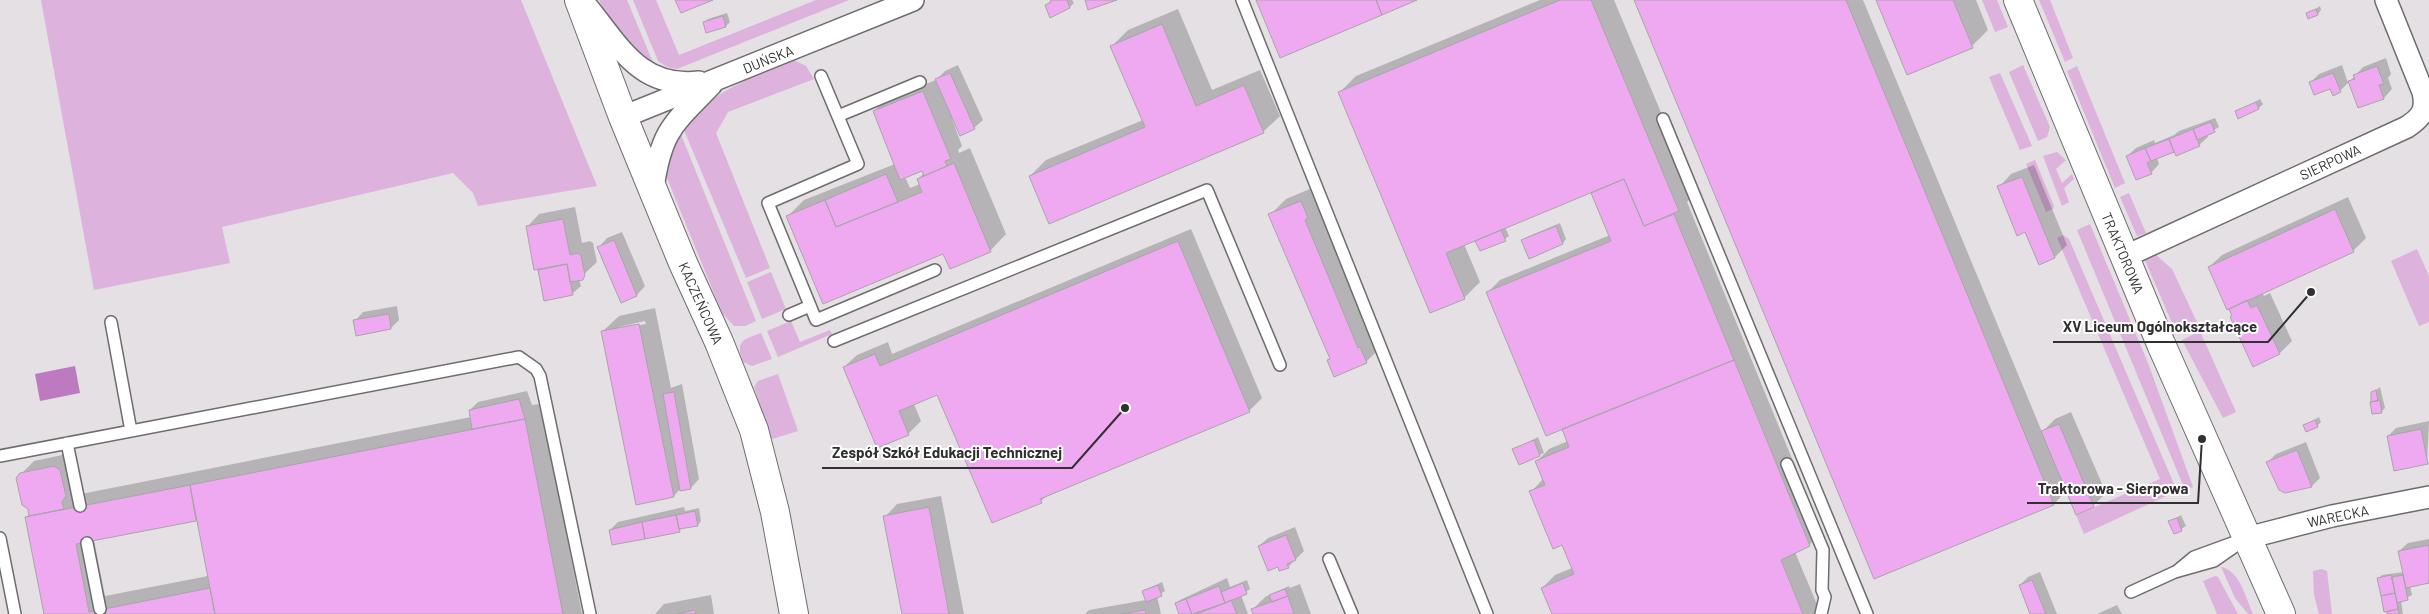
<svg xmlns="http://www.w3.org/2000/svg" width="2429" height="614" viewBox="0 0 2429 614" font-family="Barlow,sans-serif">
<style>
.green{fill:#ddb2dd}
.water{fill:#bd7ac0}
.shadow{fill:#0003;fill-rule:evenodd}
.building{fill:#efa9f1;stroke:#a8a5a8}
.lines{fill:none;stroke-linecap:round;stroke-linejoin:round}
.lane-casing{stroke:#6f6c6f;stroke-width:14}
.street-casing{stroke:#6f6c6f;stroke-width:24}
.secondary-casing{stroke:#6f6c6f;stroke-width:30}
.lane{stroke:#fff;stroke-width:11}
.street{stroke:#fff;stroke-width:21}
.secondary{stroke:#fff;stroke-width:28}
.labels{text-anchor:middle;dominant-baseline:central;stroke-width:4;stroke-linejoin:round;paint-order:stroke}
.street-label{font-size:14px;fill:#313031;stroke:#fff}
.leader{fill:none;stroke:#313031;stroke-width:2}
.callout-dot{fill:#313031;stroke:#fff;stroke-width:2}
.callout-label{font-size:15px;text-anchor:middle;font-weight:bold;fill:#313031;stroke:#fff;stroke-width:4;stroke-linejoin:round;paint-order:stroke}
</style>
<rect width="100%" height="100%" fill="#e4e0e4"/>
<path class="green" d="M 41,0 L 521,0 L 597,186 L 478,206 L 473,193 L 453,173 L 222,227 L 230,263 L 94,290 Z
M 599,0 L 627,0 L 657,72 C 634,60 611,23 599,0 Z
M 633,0 L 656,0 L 679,55 L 816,0 L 849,0 L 677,69 L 667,67 L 658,61 Z
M 1982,0 L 1997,0 L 2008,27 L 1995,32 Z
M 2039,0 L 2050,0 L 2073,58 L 2065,62 Z
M 792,59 L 806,66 L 814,79 L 728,112 L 716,133 L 770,268 L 746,278 L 681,123 C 714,94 751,76 792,59 Z
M 2023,65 L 2050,127 L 2047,137 L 2038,141 L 2009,72 Z
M 2077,66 L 2125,183 L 2115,188 L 2067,71 Z
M 2000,73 L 2032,146 L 2020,150 L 1989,77 Z
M 678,127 L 756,321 L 745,326 L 734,326 L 722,313 L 667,178 L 665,163 Z
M 2057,152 L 2066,160 L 2056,169 L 2062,183 L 2072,174 L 2074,179 L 2064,188 L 2069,202 L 2062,206 L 2043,156 Z
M 2035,160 L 2054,206 L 2053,209 L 2046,212 L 2026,164 Z
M 2129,193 L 2146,233 L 2137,236 L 2120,197 Z
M 2090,224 L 2148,363 L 2193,487 L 2185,490 L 2077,230 Z
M 2063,235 L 2069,239 L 2177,491 L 2084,534 L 2076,515 L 2160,479 L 2057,238 Z
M 2417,249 L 2429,276 L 2429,322 L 2419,326 L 2391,261 Z
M 2154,253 L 2172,269 L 2197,322 L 2179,331 L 2175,330 L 2144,258 Z
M 771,272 L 786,309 L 762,319 L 747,282 Z
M 791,321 L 800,342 L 830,330 L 832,334 L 778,357 L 767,331 Z
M 2200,331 L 2236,412 L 2223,418 L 2182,340 Z
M 761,333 L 772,359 L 752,366 L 743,362 C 735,340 743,340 761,333 Z
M 778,374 L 798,431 L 772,439 L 754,387 L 758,381 Z
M 2221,567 C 2240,570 2246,599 2253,614 L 2248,614 L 2235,598 Z
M 2321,569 L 2327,571 L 2332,614 L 2319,614 L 2314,595 L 2313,571 Z
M 2215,576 L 2218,577 L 2238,614 L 2217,614 L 2203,581 Z"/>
<path class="water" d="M 75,366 L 80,393 L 40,401 L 35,374 Z"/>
<path class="shadow" d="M 1052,0 L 1072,0 L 1074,3 L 1070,7 L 1046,5 Z
M 1540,0 L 1614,0 L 1695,194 L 1687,202 L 1822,532 L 1809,545 L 1795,552 L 1821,614 L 1553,614 L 1542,588 L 1555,575 L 1572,568 L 1562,544 L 1531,492 L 1543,479 L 1537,461 L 1549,449 L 1568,441 L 1488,292 L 1500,280 L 1610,235 L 1592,194 L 1596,190 L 1505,227 L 1509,236 L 1505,239 L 1481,250 L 1476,239 L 1464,244 L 1480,282 L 1464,298 L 1340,92 L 1356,76 Z
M 1636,0 L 1863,0 L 2042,432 L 2055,419 L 2071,412 L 2106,493 L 2093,506 L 2067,490 L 2054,504 L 1875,577 Z
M 1877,0 L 1976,0 L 1988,30 L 1972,46 Z
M 2320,6 L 2321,10 L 2318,14 L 2308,14 Z
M 1178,9 L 1212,90 L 1260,70 L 1280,116 L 1263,132 L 1030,176 L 1046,160 L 1143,120 L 1112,46 L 1128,30 Z
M 727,13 L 730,22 L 726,26 L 707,32 L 704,23 L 708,19 Z
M 2386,58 L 2391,74 L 2388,78 L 2392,89 L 2384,98 L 2359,107 L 2350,81 L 2363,67 Z
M 958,65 L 983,120 L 974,128 L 952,119 L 962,146 L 958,150 L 959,153 L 970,148 L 1006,234 L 990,251 L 944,252 L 788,216 L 804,200 L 895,164 L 874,111 L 887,99 L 936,80 L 945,71 ZM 922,169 L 924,173 L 918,179 L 920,184 L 910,188 L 905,177 Z
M 2342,65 L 2348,83 L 2340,91 L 2311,82 L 2319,74 Z
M 2260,99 L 2263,104 L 2259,108 L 2237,112 Z
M 2215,118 L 2219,127 L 2207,134 L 2208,137 L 2199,145 L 2157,158 L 2159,164 L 2151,173 L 2127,156 L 2136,148 L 2154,140 L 2155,143 L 2174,135 L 2179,131 Z
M 2034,165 L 2067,245 L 2055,257 L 2039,264 L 2026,231 L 1999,187 L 2011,174 Z
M 1317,186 L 1382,346 L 1366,362 L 1328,360 L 1331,358 L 1270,215 L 1286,199 Z
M 2348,197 L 2366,238 L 2354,250 L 2262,292 L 2264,296 L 2270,293 L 2292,341 L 2280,353 L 2209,267 L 2222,255 Z
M 575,207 L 582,243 L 590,241 L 593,243 L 597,262 L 579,279 L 581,286 L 572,294 L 545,299 L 527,227 L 539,214 Z
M 1560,223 L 1566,239 L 1563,243 L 1523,241 L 1527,237 Z
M 1191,229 L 1262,398 L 1249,411 L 1049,494 L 1041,501 L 938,393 L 914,404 L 921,421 L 908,434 L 844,367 L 857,355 L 888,342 L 892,354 Z
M 622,232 L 645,286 L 637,295 L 599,247 L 607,238 Z
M 397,306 L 399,320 L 391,328 L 355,321 L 363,312 Z
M 655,308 L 671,388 L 682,384 L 699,479 L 691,488 L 680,489 L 674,496 L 602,332 L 619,316 ZM 645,321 L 646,324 L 619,329 L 619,327 Z
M 2380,387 L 2385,408 L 2381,412 L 2372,393 Z
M 527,391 L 532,405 L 541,404 L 582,614 L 45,614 L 27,517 L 30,514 L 21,474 L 34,461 L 67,454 L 76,495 L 471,417 L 470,410 L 478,402 ZM 197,520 L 208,576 L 105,596 L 94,540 Z
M 2319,417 L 2321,422 L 2317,426 L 2305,425 Z
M 2429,421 L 2427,463 L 2388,436 L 2396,428 Z
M 1538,437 L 1544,453 L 1519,463 L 1514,450 Z
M 2306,442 L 2320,478 L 2312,486 L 2268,462 L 2276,454 Z
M 941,496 L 964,614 L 904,614 L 885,517 L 897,504 Z
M 684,507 L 685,511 L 699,508 L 701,521 L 698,525 L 682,528 L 679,531 L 610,530 L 618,522 Z
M 2181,515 L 2186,526 L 2175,533 L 2170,521 Z
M 1295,527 L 1304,551 L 1288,567 L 1278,565 L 1259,546 L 1268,538 Z
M 2429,539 L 2429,582 L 2410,585 L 2412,595 L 2401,601 L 2403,614 L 2389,614 L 2378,579 L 2382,575 L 2404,572 L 2399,551 L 2408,543 Z
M 2040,572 L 2057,614 L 2031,614 L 2020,585 L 2028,577 Z
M 1227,578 L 1230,587 L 1247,580 L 1250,589 L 1241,595 L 1248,614 L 1181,614 L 1176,603 L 1180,600 Z
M 1162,582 L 1165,591 L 1157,596 L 1161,614 L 1085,614 L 1089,610 L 1146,600 L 1143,591 Z
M 1300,584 L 1311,614 L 1255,614 L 1253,609 L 1265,597 L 1289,586 L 1290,588 Z
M 711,595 L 714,614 L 655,614 L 664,604 Z
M 2117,605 L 2122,614 L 2097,614 Z"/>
<path class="building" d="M 675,0 L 713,0 L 681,13 Z
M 1050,0 L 1067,0 L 1070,8 L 1050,18 L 1045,5 L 1051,2 Z
M 1085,0 L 1117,0 L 1088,10 Z
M 1256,0 L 1376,0 L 1382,15 L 1280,58 Z
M 1376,0 L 1417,0 L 1382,15 Z
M 1560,0 L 1591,0 L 1679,211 L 1644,226 L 1624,179 L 1446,253 L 1465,299 L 1430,313 L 1338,92 Z
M 1634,0 L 1846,0 L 2054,505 L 1874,579 Z
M 1876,0 L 1953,0 L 1973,48 L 1907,75 Z
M 2316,9 L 2318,15 L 2308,19 L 2306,13 Z
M 723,16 L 726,27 L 706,33 L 703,22 Z
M 1162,24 L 1196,106 L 1244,85 L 1264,133 L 1049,224 L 1029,176 L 1145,127 L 1110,46 Z
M 2377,66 L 2384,84 L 2379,85 L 2384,99 L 2358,108 L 2348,81 L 2355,79 L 2353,75 Z
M 950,73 L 975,129 L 960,136 L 935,79 Z
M 2333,73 L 2341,92 L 2333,96 L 2330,89 L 2314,95 L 2309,82 Z
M 923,91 L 951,159 L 945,161 L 947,166 L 924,176 L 922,171 L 900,180 L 873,111 Z
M 2256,102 L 2259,109 L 2238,119 L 2235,111 Z
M 2211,122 L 2215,132 L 2197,140 L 2193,129 Z
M 2193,129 L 2200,146 L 2176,156 L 2169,139 Z
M 2169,139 L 2174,152 L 2151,161 L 2145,148 Z
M 2145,148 L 2151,161 L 2147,163 L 2152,174 L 2136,180 L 2126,156 Z
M 954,163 L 991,252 L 950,269 L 943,254 L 823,304 L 786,216 L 825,200 L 836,227 L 922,192 L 917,179 Z
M 886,174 L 898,202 L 836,227 L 825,200 Z
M 2022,177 L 2055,258 L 2039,265 L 2025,232 L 2017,236 L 1997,186 Z
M 1624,179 L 1644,226 L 1674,214 L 1734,360 L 1546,436 L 1486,292 L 1611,241 L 1591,193 Z
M 1301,201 L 1308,218 L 1305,220 L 1358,348 L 1360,347 L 1367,363 L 1334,377 L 1327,360 L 1330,359 L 1268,214 Z
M 2335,209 L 2354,252 L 2227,310 L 2208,267 Z
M 563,219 L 570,255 L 578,253 L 581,256 L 585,275 L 583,280 L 570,282 L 567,264 L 534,270 L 526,226 Z
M 1556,226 L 1563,244 L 1529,259 L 1521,240 Z
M 1501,230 L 1506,241 L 1480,251 L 1475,241 Z
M 614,240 L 637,296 L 621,303 L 597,247 Z
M 1178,241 L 1250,412 L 1040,499 L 1042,503 L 992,523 L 937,395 L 899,411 L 909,435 L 877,448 L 843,367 L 875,354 L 880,366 Z
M 567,264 L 573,295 L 544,301 L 538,270 Z
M 2247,300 L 2251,308 L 2257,305 L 2280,354 L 2253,367 L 2230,317 L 2232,316 L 2229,309 Z
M 389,314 L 391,329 L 356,336 L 353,320 Z
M 639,324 L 674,497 L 636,505 L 601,331 Z
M 1734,360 L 1810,546 L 1781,560 L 1803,614 L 1552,614 L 1541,588 L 1574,574 L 1562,545 L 1553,549 L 1529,491 L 1545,485 L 1535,461 L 1569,447 L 1562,429 Z
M 2376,390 L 2378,401 L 2371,402 L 2371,392 Z
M 674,392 L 691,489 L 680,491 L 663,394 Z
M 519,399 L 525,419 L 472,429 L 469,410 Z
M 2380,400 L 2382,413 L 2372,414 L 2370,402 Z
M 525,419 L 563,614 L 215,614 L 190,485 Z
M 2315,420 L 2318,427 L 2306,432 L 2303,425 Z
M 2059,424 L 2094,507 L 2076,515 L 2041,431 Z
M 2421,429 L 2428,464 L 2394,471 L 2387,436 Z
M 1534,440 L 1540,456 L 1519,465 L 1512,449 Z
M 2297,450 L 2312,487 L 2285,493 L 2279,490 L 2266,462 Z
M 54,466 L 60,470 L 66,496 L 62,502 L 64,509 L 29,516 L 28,509 L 22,505 L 16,478 L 20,473 Z
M 190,485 L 196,521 L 76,544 L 89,612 L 210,588 L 215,614 L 44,614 L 25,517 Z
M 929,507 L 949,614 L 902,614 L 883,516 Z
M 695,511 L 698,526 L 679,529 L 676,515 Z
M 676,515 L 680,532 L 645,539 L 642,522 Z
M 2177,518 L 2182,531 L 2174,534 L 2168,521 Z
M 642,522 L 645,539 L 612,545 L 609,530 Z
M 1286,535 L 1296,560 L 1287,564 L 1289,568 L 1279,571 L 1278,567 L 1268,571 L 1258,546 Z
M 2429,545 L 2429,583 L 2406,588 L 2398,551 Z
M 2391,575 L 2395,593 L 2381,596 L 2377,578 Z
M 2403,575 L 2408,600 L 2397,603 L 2392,577 Z
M 2032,580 L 2046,614 L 2030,614 L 2019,585 Z
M 1243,583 L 1247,594 L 1225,603 L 1221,592 Z
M 1158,585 L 1162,596 L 1146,602 L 1142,591 Z
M 1219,586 L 1225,603 L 1192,614 L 1186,599 Z
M 1285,589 L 1288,596 L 1272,602 L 1269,595 Z
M 2395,593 L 2398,609 L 2384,612 L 2381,596 Z
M 1288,596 L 1294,614 L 1253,614 L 1251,609 Z
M 1186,599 L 1192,614 L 1179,614 L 1175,603 Z
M 1231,600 L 1237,614 L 1197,614 L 1225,603 Z
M 2398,609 L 2399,614 L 2387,614 L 2387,612 Z
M 695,610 L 696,614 L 677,614 Z
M 1145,610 L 1146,614 L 1121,614 Z"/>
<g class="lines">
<defs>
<path id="lane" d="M 1242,0 L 1487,614
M 821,76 L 858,164 L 768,203 L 816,320 L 935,270
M 838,116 L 920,82
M 1663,119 L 1867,614
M 789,315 L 810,306
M 111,322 L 131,431
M 834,341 L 1207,190 L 1280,365
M 67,443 L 80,506
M 0,456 L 519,357 L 536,369 L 540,376 L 590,614
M 1787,464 L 1823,550 L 1822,590 L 1825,597 L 1821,614
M 0,538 L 15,614
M 87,543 L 100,609
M 1329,559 L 1352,614
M 2177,571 L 2194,557 L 2235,542
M 2131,592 L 2175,572 L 2214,561 L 2247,538"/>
<path id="street" d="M 585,4 C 619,45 639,89 699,82
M 623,117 L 913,0
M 653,188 C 661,131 673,124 711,85
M 2124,257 L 2407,127 C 2422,117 2427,110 2423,92 L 2386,0
M 2247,538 L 2332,516 L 2429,497"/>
<path id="secondary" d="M 579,0 L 623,117 L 683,263 L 719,342 L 754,430 L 775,512 L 794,614
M 2018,0 L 2161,344 L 2281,614"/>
</defs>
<use href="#lane" class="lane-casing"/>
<use href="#street" class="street-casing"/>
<use href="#secondary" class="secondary-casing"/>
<use href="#lane" class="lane"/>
<use href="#street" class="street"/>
<use href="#secondary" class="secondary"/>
</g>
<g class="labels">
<g class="street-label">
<text transform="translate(768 59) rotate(-22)">DUŃSKA</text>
<text transform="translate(2330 162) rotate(-25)">SIERPOWA</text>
<text transform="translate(2123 253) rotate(67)">TRAKTOROWA</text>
<text transform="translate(701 303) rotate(66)">KACZEŃCOWA</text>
<text transform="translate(2338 516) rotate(-12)">WARECKA</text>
</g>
</g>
<path class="leader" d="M2311 292L2268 342H2053M1125 408L1072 468H822M2202 439L2198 503H2027"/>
<g class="callout-dot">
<circle cx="2311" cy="292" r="5"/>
<circle cx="1125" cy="408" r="5"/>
<circle cx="2202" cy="439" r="5"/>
</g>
<g class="callout-label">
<text x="2160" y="332">XV Liceum Ogólnokształcące</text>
<text x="947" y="458">Zespół Szkół Edukacji Technicznej</text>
<text x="2113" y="494">Traktorowa - Sierpowa</text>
</g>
</svg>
